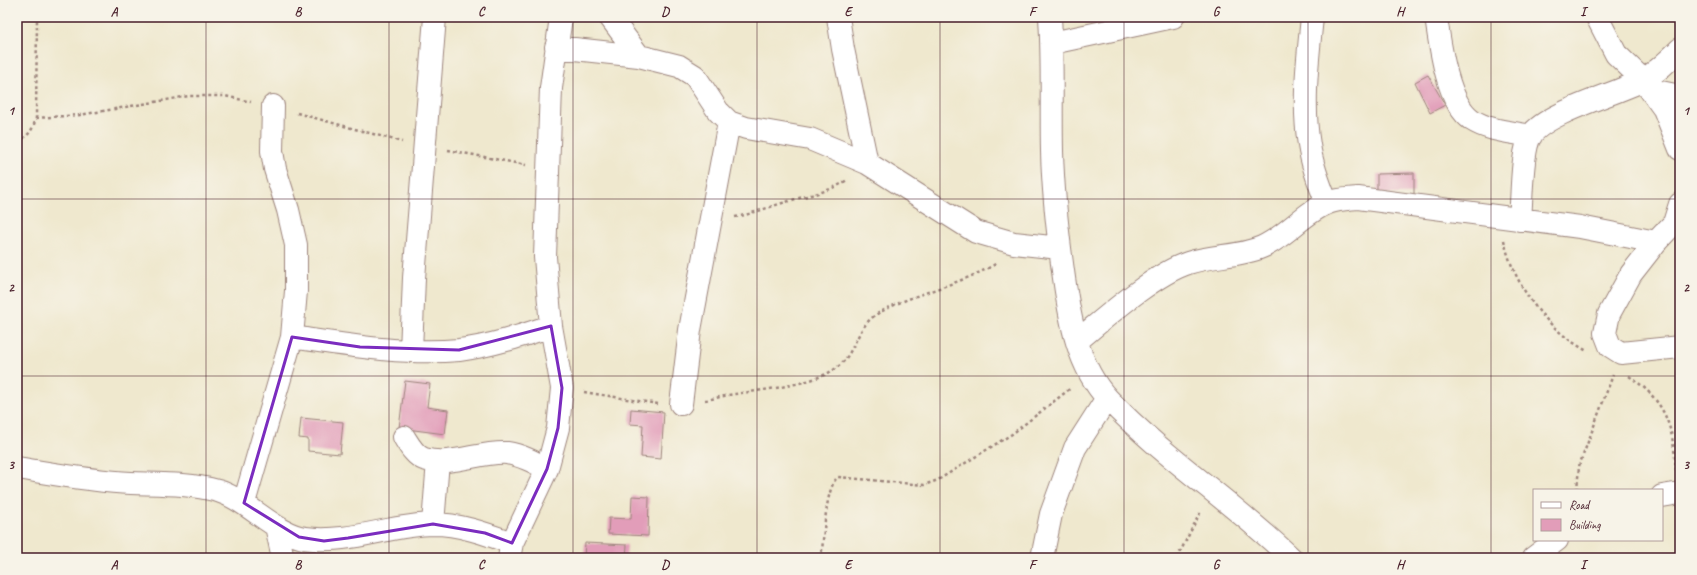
<svg xmlns="http://www.w3.org/2000/svg" width="1697" height="575" viewBox="0 0 1697 575" font-family="Caveat,sans-serif">
<style>
.building{fill:#e29db9}
.lines{fill:none;stroke-linecap:round;stroke-linejoin:round}
.minor-casing{stroke:#9c847c;stroke-width:24}
.path{stroke:#9c847c;stroke-width:2.5;stroke-dasharray:3 3;stroke-linecap:butt}
.minor{stroke:#fff;stroke-width:22}
.marked{fill:none;stroke:#7b2cbf;stroke-width:3;stroke-linejoin:round}
.grid{fill:none;stroke:#4a1f2b;stroke-width:1;stroke-opacity:0.55}
.neatline{fill:none;stroke:#4a1f2b;stroke-width:1.5}
.grid-label{font-size:13px;text-anchor:middle;font-weight:bold;fill:#4a1f2b}
</style>
<rect width="100%" height="100%" fill="#f7f3e8"/>
<filter id="ink" filterUnits="userSpaceOnUse"><feTurbulence type="fractalNoise" baseFrequency=".025" numOctaves="2"/><feDisplacementMap in="SourceGraphic" scale="8" xChannelSelector="R" yChannelSelector="G"/><feConvolveMatrix kernelMatrix="1 2 1 2 8 2 1 2 1" color-interpolation-filters="sRGB"/></filter>
<filter id="wash" filterUnits="userSpaceOnUse"><feTurbulence type="fractalNoise" baseFrequency=".012" numOctaves="4" result="noise"/><feDisplacementMap in="SourceGraphic" scale="16" xChannelSelector="R" yChannelSelector="G"/><feGaussianBlur stdDeviation="0.9" result="paint"/><feColorMatrix in="noise" values="0 0 0 0 0 0 0 0 0 0 0 0 0 0 0 0 0 1.4 0 .05"/><feComposite in="paint" operator="in"/></filter>
<g filter="url(#wash)">
<rect width="100%" height="100%" fill="#efe8ce"/>
<g id="blocks">
<path class="building" d="M 1428,75 L 1445,105 L 1430,113 L 1415,82 Z
M 1414,173 L 1414,194 L 1377,194 L 1377,174 Z
M 405,381 L 430,384 L 427,407 L 448,410 L 445,434 L 399,428 Z
M 631,409 L 664,412 L 661,459 L 641,457 L 643,425 L 630,424 Z
M 301,418 L 343,422 L 340,454 L 308,451 L 308,439 L 299,438 Z
M 632,496 L 649,497 L 648,536 L 608,534 L 609,518 L 631,519 Z
M 585,543 L 627,545 L 626,558 L 584,558 Z"/>
</g>
</g>
<g filter="url(#ink)">
<use href="#blocks" fill-opacity="0" stroke="#9c847c" stroke-width="1"/>
<g class="lines">
<defs>
<path id="minor" d="M 610,17 L 639,56
M 838,17 L 843,49 L 867,163
M 1050,17 C 1053,62 1051,106 1052,151 C 1053,193 1058,236 1064,278 C 1070,320 1078,367 1108,399 C 1164,458 1233,502 1291,558
M 1312,17 C 1308,59 1302,103 1309,145 C 1312,165 1319,184 1327,203
M 1436,17 C 1440,45 1447,103 1472,120 C 1489,131 1512,132 1531,136
M 1597,17 L 1616,54 L 1643,80 L 1664,109 L 1680,149
M 1052,43 L 1173,17
M 556,47 L 639,56 L 679,66 L 695,76 L 718,111 L 729,122 L 746,128 L 810,139 L 867,163 L 976,232 L 1014,243 L 1060,248
M 1651,90 L 1680,96
M 1680,204 L 1674,223 L 1656,242 L 1631,274 L 1609,314 L 1605,333 L 1610,346 L 1621,353 L 1680,347
M 1520,220 C 1522,200 1521,150 1531,135 C 1548,112 1616,94 1643,80 C 1657,72 1669,60 1680,49
M 292,337 C 347,345 404,355 459,350 C 491,346 521,336 551,326
M 1077,341 C 1105,318 1154,274 1188,263 C 1212,255 1239,257 1262,247 C 1286,237 1304,212 1328,203 C 1337,199 1347,199 1358,198 L 1580,227 L 1656,242
M 411,351 L 414,278 L 435,17
M 681,404 L 690,330 L 729,122
M 404,437 C 409,445 415,456 424,459 C 449,467 481,451 507,453 C 521,455 534,462 547,469
M 17,468 C 55,474 92,481 131,483 C 161,484 189,483 218,491 C 248,500 275,534 305,538 C 349,544 389,525 433,524 C 460,524 487,534 512,543
M 1662,496 L 1680,493
M 244,503 L 292,337 L 296,291 L 296,245 L 288,210 L 275,169 L 272,151 L 273,106
M 433,524 L 438,461
M 276,526 L 283,558
M 509,558 L 512,543 L 547,469 L 558,428 L 562,388 L 551,326 L 545,257 L 551,88 L 561,17
M 1042,558 L 1051,514 L 1075,448 L 1107,398
M 1533,558 L 1557,540"/>
</defs>
<use href="#minor" class="minor-casing"/>
<path class="path" d="M 297,113 L 402,142
M 36,118 L 80,115 L 189,96 L 225,96 L 251,102
M 17,141 C 29,137 33,129 36,118 L 37,17
M 448,150 L 526,165
M 735,217 C 753,214 768,207 786,202 C 806,195 829,193 847,180
M 1504,240 C 1514,286 1545,328 1587,351
M 1629,376 C 1667,402 1673,427 1676,470
M 584,392 L 658,404
M 705,400 C 715,399 725,395 735,394 C 762,390 823,384 842,363 C 856,348 858,326 877,314 C 914,292 962,285 997,263
M 1577,490 L 1579,466 L 1613,375
M 821,558 C 824,540 825,487 838,477 L 924,485 L 938,480 L 1012,434 L 1071,388
M 1177,558 L 1201,511"/>
<use href="#minor" class="minor"/>
</g>
</g>
<path class="marked" d="M 551,326 L 562,388 L 558,428 L 547,469 L 512,543 L 485,533 L 433,524 L 348,538 L 324,541 L 299,537 L 244,503 L 292,337 L 360,347 L 459,350 Z"/>
<path class="grid" d="M 206,17 L 206,558M 389,17 L 389,558M 573,17 L 573,558M 757,17 L 757,558M 940,17 L 940,558M 1124,17 L 1124,558M 1308,17 L 1308,558M 1491,17 L 1491,558M 17,199 L 1680,199M 17,376 L 1680,376"/>
<rect width="1697" height="575" fill="none" stroke="#f7f3e8" stroke-width="44"/>
<rect x="1533" y="489" width="130" height="52" fill="#f7f3e8" stroke="#b29e9c"/>
<rect x="1541" y="502" width="20" height="6" fill="#ffffff" stroke="#b29e9c"/>
<text x="1569" y="509" font-size="12" fill="#4a1f2b">Road</text>
<rect x="1541" y="519" width="20" height="12" fill="#e29db9" stroke="#b29e9c"/>
<text x="1569" y="529" font-size="12" fill="#4a1f2b">Building</text>
<rect x="22" y="22" width="1653" height="531" class="neatline"/>
<g class="grid-label">
<text x="114" y="16">A</text>
<text x="298" y="16">B</text>
<text x="481" y="16">C</text>
<text x="665" y="16">D</text>
<text x="848" y="16">E</text>
<text x="1032" y="16">F</text>
<text x="1216" y="16">G</text>
<text x="1400" y="16">H</text>
<text x="1583" y="16">I</text>
<text x="11" y="115">1</text>
<text x="1686" y="115">1</text>
<text x="11" y="292">2</text>
<text x="1686" y="292">2</text>
<text x="11" y="469">3</text>
<text x="1686" y="469">3</text>
<text x="114" y="569">A</text>
<text x="298" y="569">B</text>
<text x="481" y="569">C</text>
<text x="665" y="569">D</text>
<text x="848" y="569">E</text>
<text x="1032" y="569">F</text>
<text x="1216" y="569">G</text>
<text x="1400" y="569">H</text>
<text x="1583" y="569">I</text>
</g>
</svg>
